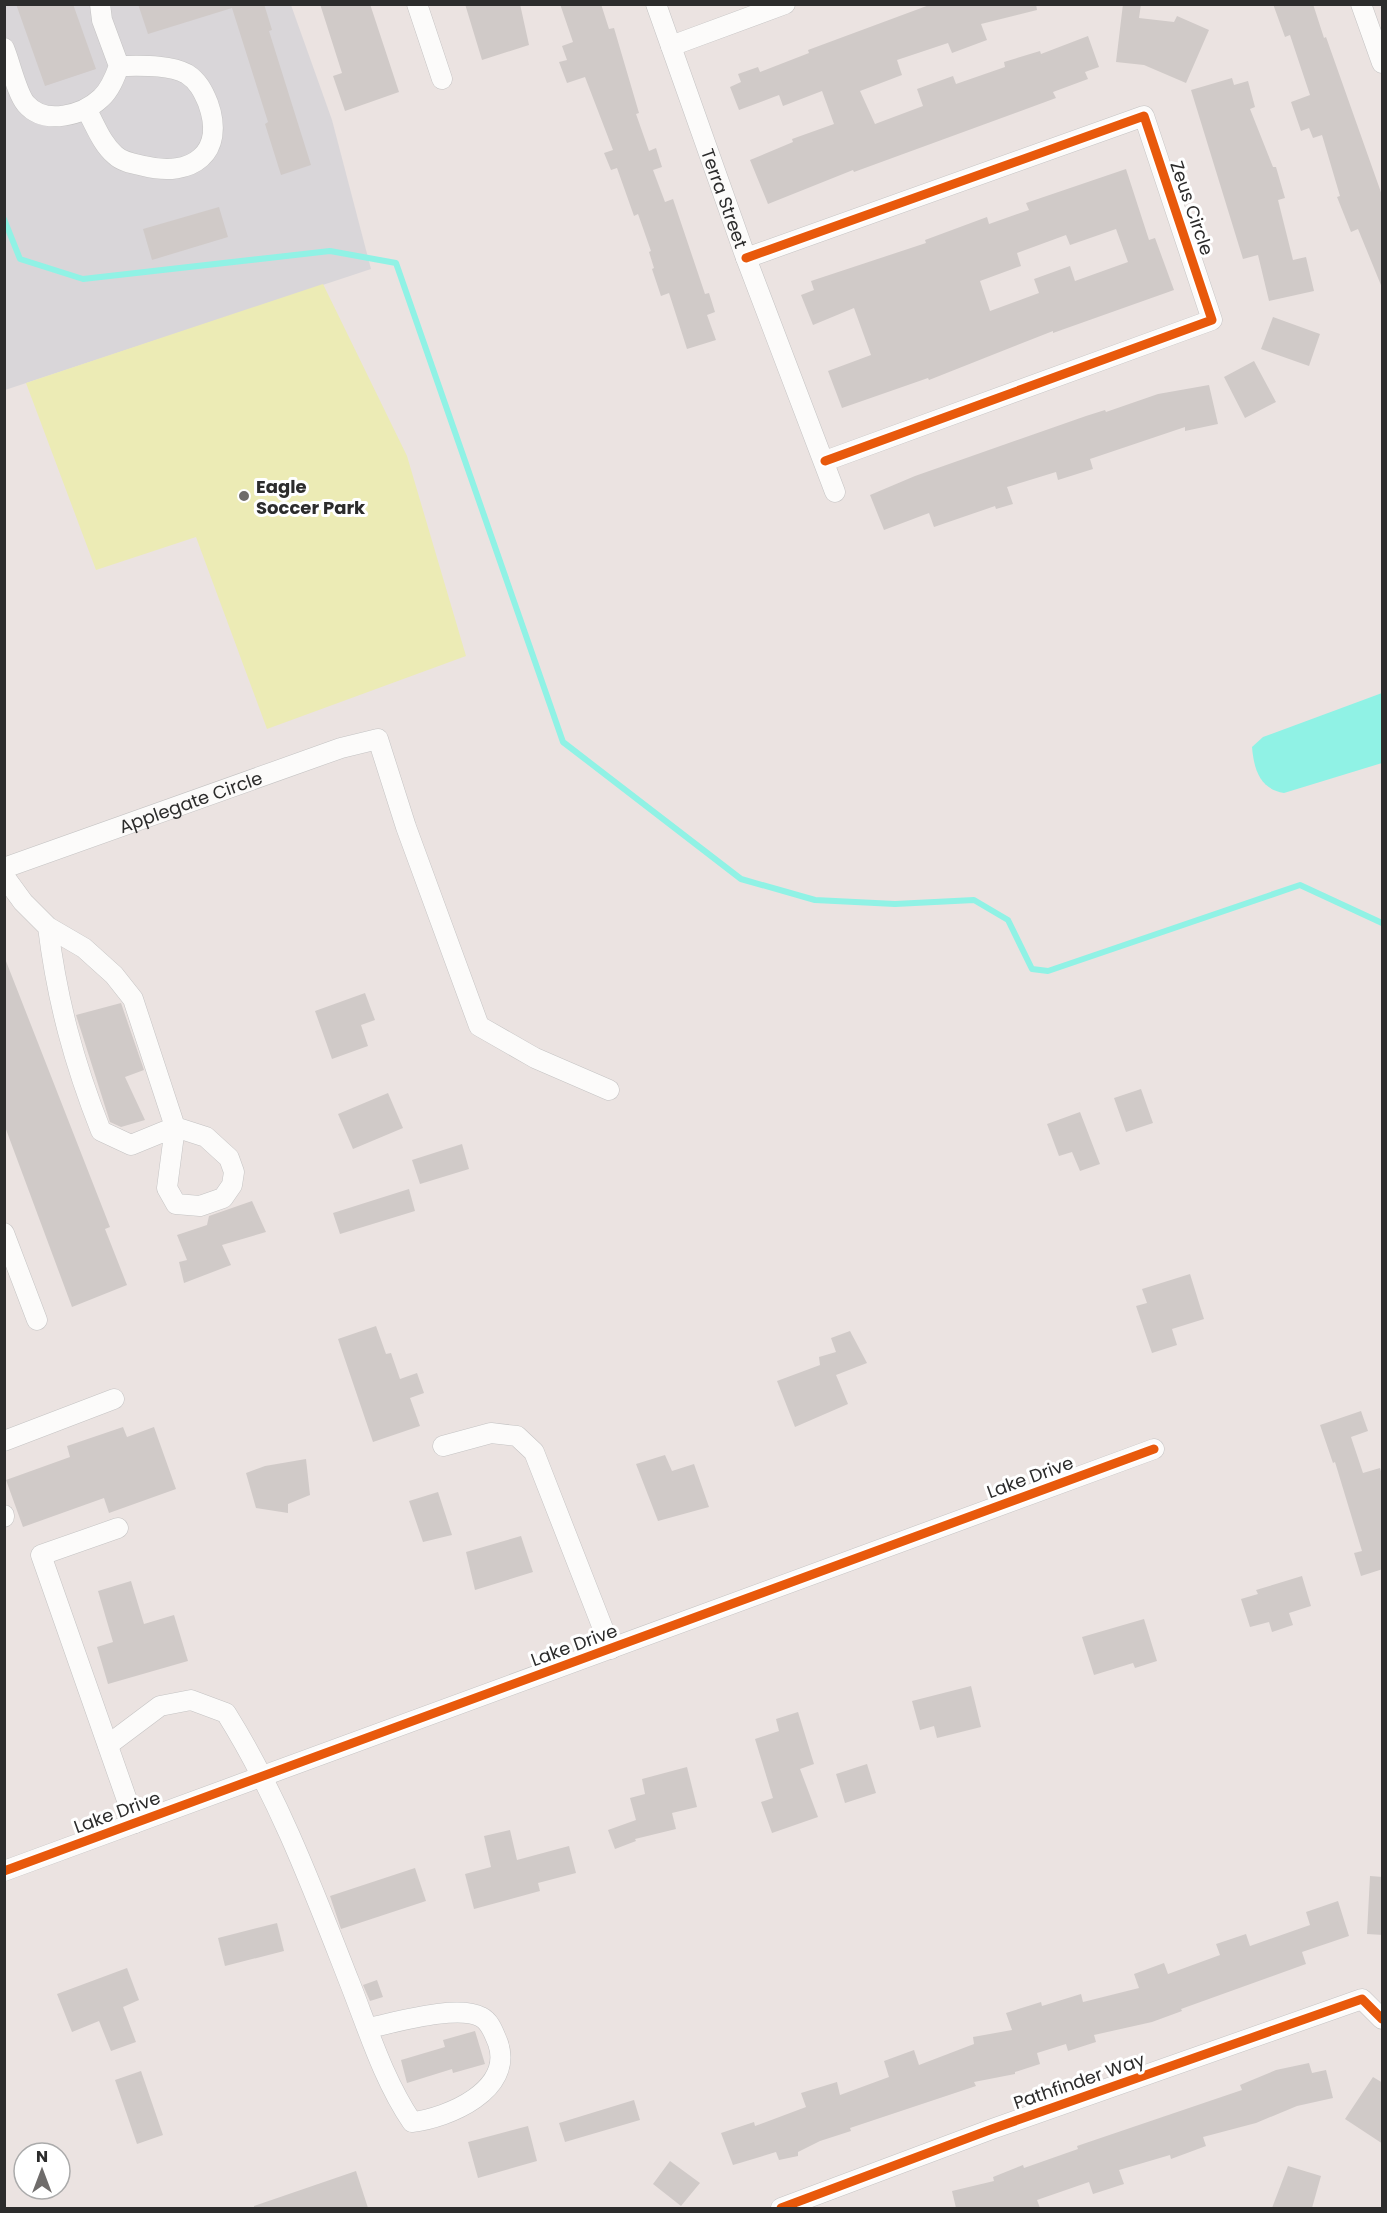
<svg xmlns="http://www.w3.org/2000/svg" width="1387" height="2213" viewBox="0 0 1387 2213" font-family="Poppins,sans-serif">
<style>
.industrial{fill:#d9d6d9}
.pitch{fill:#ecebb5}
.water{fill:#90f2e5}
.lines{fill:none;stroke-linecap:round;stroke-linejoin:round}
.stream{stroke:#90f2e5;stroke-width:6}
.building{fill:#d0cac8;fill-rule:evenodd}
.minor-casing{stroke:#c4c3c3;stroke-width:21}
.minor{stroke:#fcfbfa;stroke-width:20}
.cycleway-casing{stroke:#fff;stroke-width:13}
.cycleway{stroke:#e8590c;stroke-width:9}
.poi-dot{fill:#6f6c6b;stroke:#fff;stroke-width:2}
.labels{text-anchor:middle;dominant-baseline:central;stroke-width:6;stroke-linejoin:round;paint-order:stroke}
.street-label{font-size:18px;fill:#2c2c2c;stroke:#fff}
.poi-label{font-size:18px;font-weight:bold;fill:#2c2c2c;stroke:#fff;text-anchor:start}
</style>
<rect width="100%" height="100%" fill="#ebe3e1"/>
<path class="industrial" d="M 5,5 L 291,5 L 332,120 L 371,269 L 5,390 Z"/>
<path class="pitch" d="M 323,284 L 407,456 L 466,656 L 267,729 L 196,537 L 96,570 L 26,383 Z"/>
<path class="water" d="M 1382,693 L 1382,763 L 1284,793 C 1260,789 1254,770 1252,747 L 1263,737 Z"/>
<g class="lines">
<path class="stream" d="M 4,219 L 20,259 L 83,279 L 330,251 L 396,263 L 563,742 L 741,879 L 815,900 L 895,904 L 974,900 L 1008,920 L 1032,969 L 1048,971 L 1300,885 L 1382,923"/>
</g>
<path class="building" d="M 16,4 L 73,4 L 96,69 L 45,86 Z
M 138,4 L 264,4 L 272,30 L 269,31 L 311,165 L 281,175 L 265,124 L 268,122 L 232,8 L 148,34 Z
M 320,4 L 370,4 L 399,92 L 345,111 L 333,76 L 342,73 Z
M 465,4 L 520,4 L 529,45 L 482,60 Z
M 560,4 L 601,4 L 609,29 L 614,28 L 639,113 L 636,114 L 649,151 L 656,148 L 662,167 L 653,170 L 665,202 L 673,199 L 705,294 L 709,293 L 715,312 L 707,315 L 716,340 L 687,349 L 669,293 L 661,296 L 652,269 L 654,268 L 649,252 L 651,251 L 638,214 L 634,216 L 617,168 L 611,170 L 604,153 L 613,150 L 585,77 L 567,83 L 559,62 L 567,60 L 562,46 L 573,42 Z
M 932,4 L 1036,4 L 1037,10 L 981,24 L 987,40 L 952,53 L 948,43 L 897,60 L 902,75 L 860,91 L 875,124 L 923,106 L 917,89 L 953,76 L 956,84 L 1005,67 L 1004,62 L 1040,51 L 1041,54 L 1088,36 L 1099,67 L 1085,72 L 1088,79 L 1053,92 L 1056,98 L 854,172 L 853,170 L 768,204 L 750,160 L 793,142 L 792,139 L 834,124 L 822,91 L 783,106 L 779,95 L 739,110 L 730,87 L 741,82 L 738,74 L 758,67 L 760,72 L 809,53 L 808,50 Z
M 1123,4 L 1141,4 L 1139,18 L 1174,22 L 1177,16 L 1209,30 L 1186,83 L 1144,65 L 1116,62 Z
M 1273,4 L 1313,4 L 1324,38 L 1326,37 L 1383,198 L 1383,290 L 1358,229 L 1351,232 L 1337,197 L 1340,196 L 1322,135 L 1313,138 L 1309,128 L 1301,131 L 1291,102 L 1310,95 L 1290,35 L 1285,37 Z
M 1232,78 L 1234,85 L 1248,81 L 1255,107 L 1250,109 L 1273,167 L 1276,167 L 1285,198 L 1278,200 L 1293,260 L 1306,257 L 1314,291 L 1269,301 L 1258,255 L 1243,259 L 1191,90 Z
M 1126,169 L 1149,240 L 1155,238 L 1174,290 L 1053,333 L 1053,331 L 929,380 L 928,378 L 842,408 L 828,371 L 871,355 L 854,308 L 813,325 L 801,295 L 814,290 L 811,281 L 926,243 L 925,240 L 987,217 L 989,224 L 1029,210 L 1026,203 ZM 1116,229 L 1128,262 L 1075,281 L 1070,266 L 1034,279 L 1039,293 L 990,311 L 980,281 L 1021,266 L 1017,253 L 1066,235 L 1070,245 Z
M 219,207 L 228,237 L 152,260 L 143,229 Z
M 1273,317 L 1320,334 L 1309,366 L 1261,349 Z
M 1254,361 L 1276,402 L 1245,418 L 1224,377 Z
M 1209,385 L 1218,424 L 1185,431 L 1185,427 L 1090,459 L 1093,469 L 1058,480 L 1056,472 L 1007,487 L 1013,504 L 996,509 L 995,506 L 934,527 L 929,513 L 884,530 L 870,495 L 915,476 L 1086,416 L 1105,410 L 1106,412 L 1158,394 Z
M 4,956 L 110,1227 L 105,1229 L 127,1285 L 72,1307 L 4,1124 Z
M 365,993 L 375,1020 L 361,1025 L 368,1046 L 332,1059 L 315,1011 Z
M 121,1003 L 144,1070 L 125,1077 L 145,1120 L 121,1127 L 110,1122 L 76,1015 Z
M 1141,1089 L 1153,1123 L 1126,1132 L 1114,1098 Z
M 388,1093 L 403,1128 L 353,1149 L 338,1114 Z
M 1080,1112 L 1100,1164 L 1080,1171 L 1072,1152 L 1059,1156 L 1047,1124 Z
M 462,1144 L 469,1169 L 420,1184 L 412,1160 Z
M 409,1189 L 415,1211 L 340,1234 L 333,1213 Z
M 252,1201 L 266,1232 L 222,1245 L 231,1265 L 184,1283 L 179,1262 L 187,1260 L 177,1235 L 207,1225 L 209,1216 Z
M 1190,1274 L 1204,1319 L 1172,1329 L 1177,1345 L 1152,1353 L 1136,1306 L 1147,1303 L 1142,1289 Z
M 376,1326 L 386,1354 L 391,1353 L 400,1379 L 417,1373 L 424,1393 L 410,1398 L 420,1426 L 373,1442 L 338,1339 Z
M 850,1331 L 867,1363 L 836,1375 L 848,1404 L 795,1427 L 777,1381 L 820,1365 L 819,1357 L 836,1352 L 831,1338 Z
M 1361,1411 L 1368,1431 L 1351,1437 L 1363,1473 L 1380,1468 L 1383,1478 L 1383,1569 L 1361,1576 L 1354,1553 L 1362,1551 L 1335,1462 L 1333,1463 L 1320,1425 Z
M 123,1427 L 127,1437 L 154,1427 L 176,1489 L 109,1513 L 104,1498 L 23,1527 L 6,1480 L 70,1457 L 67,1446 Z
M 665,1455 L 672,1471 L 694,1464 L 709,1507 L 658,1521 L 636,1464 Z
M 306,1459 L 310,1495 L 288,1504 L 288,1513 L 256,1508 L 246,1473 L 265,1466 Z
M 438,1492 L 452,1535 L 423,1542 L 409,1501 Z
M 521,1536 L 533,1572 L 475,1590 L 466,1552 Z
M 1302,1576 L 1311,1606 L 1289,1613 L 1293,1625 L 1272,1632 L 1269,1622 L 1250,1627 L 1241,1599 L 1258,1594 L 1256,1590 Z
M 131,1581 L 144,1624 L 174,1615 L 188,1661 L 108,1684 L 97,1647 L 113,1642 L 98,1591 Z
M 1144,1619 L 1157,1661 L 1135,1668 L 1133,1663 L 1094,1675 L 1082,1637 Z
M 971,1686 L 981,1727 L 937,1738 L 934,1726 L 920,1730 L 912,1701 Z
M 798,1712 L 814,1764 L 800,1769 L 818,1817 L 772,1833 L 761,1802 L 773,1798 L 755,1739 L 779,1731 L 776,1719 Z
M 867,1764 L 876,1793 L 845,1803 L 836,1774 Z
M 687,1767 L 697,1807 L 672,1813 L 676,1829 L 635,1839 L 636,1841 L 615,1849 L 608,1830 L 636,1820 L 630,1798 L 645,1794 L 642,1779 Z
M 510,1830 L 517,1860 L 569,1846 L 576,1873 L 538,1883 L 540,1891 L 474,1909 L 465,1874 L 491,1867 L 484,1836 Z
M 415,1868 L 426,1901 L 341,1929 L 330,1896 Z
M 1370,1876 L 1383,1877 L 1383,1935 L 1367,1934 Z
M 1338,1901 L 1349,1936 L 1302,1952 L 1306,1964 L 1181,2009 L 1182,2011 L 1152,2022 L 1094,2035 L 1096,2042 L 1068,2051 L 1066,2044 L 1037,2053 L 1040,2064 L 1015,2072 L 1015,2074 L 974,2082 L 976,2086 L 850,2128 L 851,2131 L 820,2141 L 798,2152 L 798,2156 L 779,2160 L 776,2152 L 733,2165 L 721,2133 L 754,2122 L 755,2126 L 806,2107 L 801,2093 L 837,2082 L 840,2095 L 889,2077 L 884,2061 L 914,2050 L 919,2065 L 974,2044 L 973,2037 L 1012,2030 L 1006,2013 L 1041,2002 L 1042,2006 L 1081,1994 L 1083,2002 L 1139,1988 L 1134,1974 L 1164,1963 L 1168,1974 L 1220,1955 L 1216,1944 L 1246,1934 L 1250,1946 L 1310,1925 L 1306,1912 Z
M 277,1923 L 284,1951 L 225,1966 L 218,1938 Z
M 127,1968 L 139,2000 L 123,2007 L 136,2042 L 111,2051 L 99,2021 L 72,2032 L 57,1994 Z
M 377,1980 L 383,1997 L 370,2001 L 363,1985 Z
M 475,2031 L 485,2064 L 453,2073 L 452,2069 L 407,2083 L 401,2060 L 445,2047 L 443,2040 Z
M 1309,2063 L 1312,2073 L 1326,2070 L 1333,2098 L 1297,2106 L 1256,2123 L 1203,2137 L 1206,2146 L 1171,2159 L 1170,2155 L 1119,2170 L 1124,2184 L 1093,2194 L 1089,2182 L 1037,2200 L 1040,2208 L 956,2208 L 952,2191 L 994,2181 L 993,2177 L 1023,2165 L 1024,2168 L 1078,2149 L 1077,2146 L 1242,2090 L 1240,2085 L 1276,2070 Z
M 141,2071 L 163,2135 L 137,2144 L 115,2080 Z
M 1373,2077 L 1383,2083 L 1383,2144 L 1345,2119 Z
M 634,2100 L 640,2120 L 565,2142 L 559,2123 Z
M 528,2126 L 537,2161 L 478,2178 L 468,2142 Z
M 670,2161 L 700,2183 L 681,2206 L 653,2184 Z
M 1288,2166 L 1321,2176 L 1312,2208 L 1272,2208 Z
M 356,2171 L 368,2208 L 254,2208 L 254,2206 Z"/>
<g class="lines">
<defs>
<g id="minor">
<path d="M 417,4 L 442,79"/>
<path id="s1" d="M 656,4 L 746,258 L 835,492"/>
<path d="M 1361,4 L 1382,63"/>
<path d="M 671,46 L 785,4"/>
<path d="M 4,48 C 10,62 17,94 26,104 C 45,126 83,115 101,98 C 110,90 115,77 119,66 L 102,20 L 100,4"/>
<path d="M 86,109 C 95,124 101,143 115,155 C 122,162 135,164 144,166 C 192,178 226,153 208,103 C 203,91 198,81 187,74 C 169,64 139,66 119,66"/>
<path d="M 746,258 L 1144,116 L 1212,320 L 825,461"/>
<path id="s2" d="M 4,868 L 341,748 L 378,739 L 406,827 L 479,1026 L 535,1058 L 609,1090"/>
<path d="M 4,876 L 23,902 L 48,927 L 84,948 L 114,975 L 133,999 L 175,1127 L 167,1188 L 176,1204 L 200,1206 L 223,1198 L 232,1185 L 234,1172 L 229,1158 L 206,1137 L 175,1127 L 131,1145 L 101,1131 C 74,1063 57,1000 48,927"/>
<path d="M 4,1233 L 37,1320"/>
<path d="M 4,1441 L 114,1399"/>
<path d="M 443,1446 L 491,1433 L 517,1436 L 534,1452 L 611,1649"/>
<path d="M 4,1515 L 4,1517"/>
<path d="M 118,1528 L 41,1555 L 135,1823"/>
<path d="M 108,1745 L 160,1706 L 191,1700 L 226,1713 C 278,1796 313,1889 349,1981 C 368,2029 383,2079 412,2122 C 448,2118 514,2090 498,2043 C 494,2034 491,2022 481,2017 C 457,2004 394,2023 368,2028"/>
<path d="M 4,1871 L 1154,1449"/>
<path d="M 781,2208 L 992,2129 L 1362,1999 L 1382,2019"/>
</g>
</defs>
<use href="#minor" class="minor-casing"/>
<use href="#minor" class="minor"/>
<defs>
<path id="cycleway" d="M 746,258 L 1144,116 L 1212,320 L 825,461
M 4,1871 L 1154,1449
M 781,2208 L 992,2129 L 1362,1999 L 1382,2019"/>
</defs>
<use href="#cycleway" class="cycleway-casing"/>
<use href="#cycleway" class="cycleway"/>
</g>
<circle class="poi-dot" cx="244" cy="496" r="6"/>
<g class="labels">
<g class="street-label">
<text stroke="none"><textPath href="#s1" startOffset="206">Terra Street</textPath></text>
<text transform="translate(1192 208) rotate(71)">Zeus Circle</text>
<text stroke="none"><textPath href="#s2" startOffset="198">Applegate Circle</textPath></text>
<text transform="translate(1030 1477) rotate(-20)">Lake Drive</text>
<text transform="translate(574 1645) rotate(-20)">Lake Drive</text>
<text transform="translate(117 1812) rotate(-20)">Lake Drive</text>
<text transform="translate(1079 2081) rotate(-19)">Pathfinder Way</text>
</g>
<g class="poi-label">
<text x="256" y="486">Eagle<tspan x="256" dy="21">Soccer Park</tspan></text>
</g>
</g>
<rect width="1387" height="2213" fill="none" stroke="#2c2c2c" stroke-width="12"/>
<g transform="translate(42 2171)"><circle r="28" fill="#ffffff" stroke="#ababab" stroke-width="1.5"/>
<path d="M0-4.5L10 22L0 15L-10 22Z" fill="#6f6c6b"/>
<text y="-9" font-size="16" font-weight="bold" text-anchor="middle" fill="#2c2c2c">N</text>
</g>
</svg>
